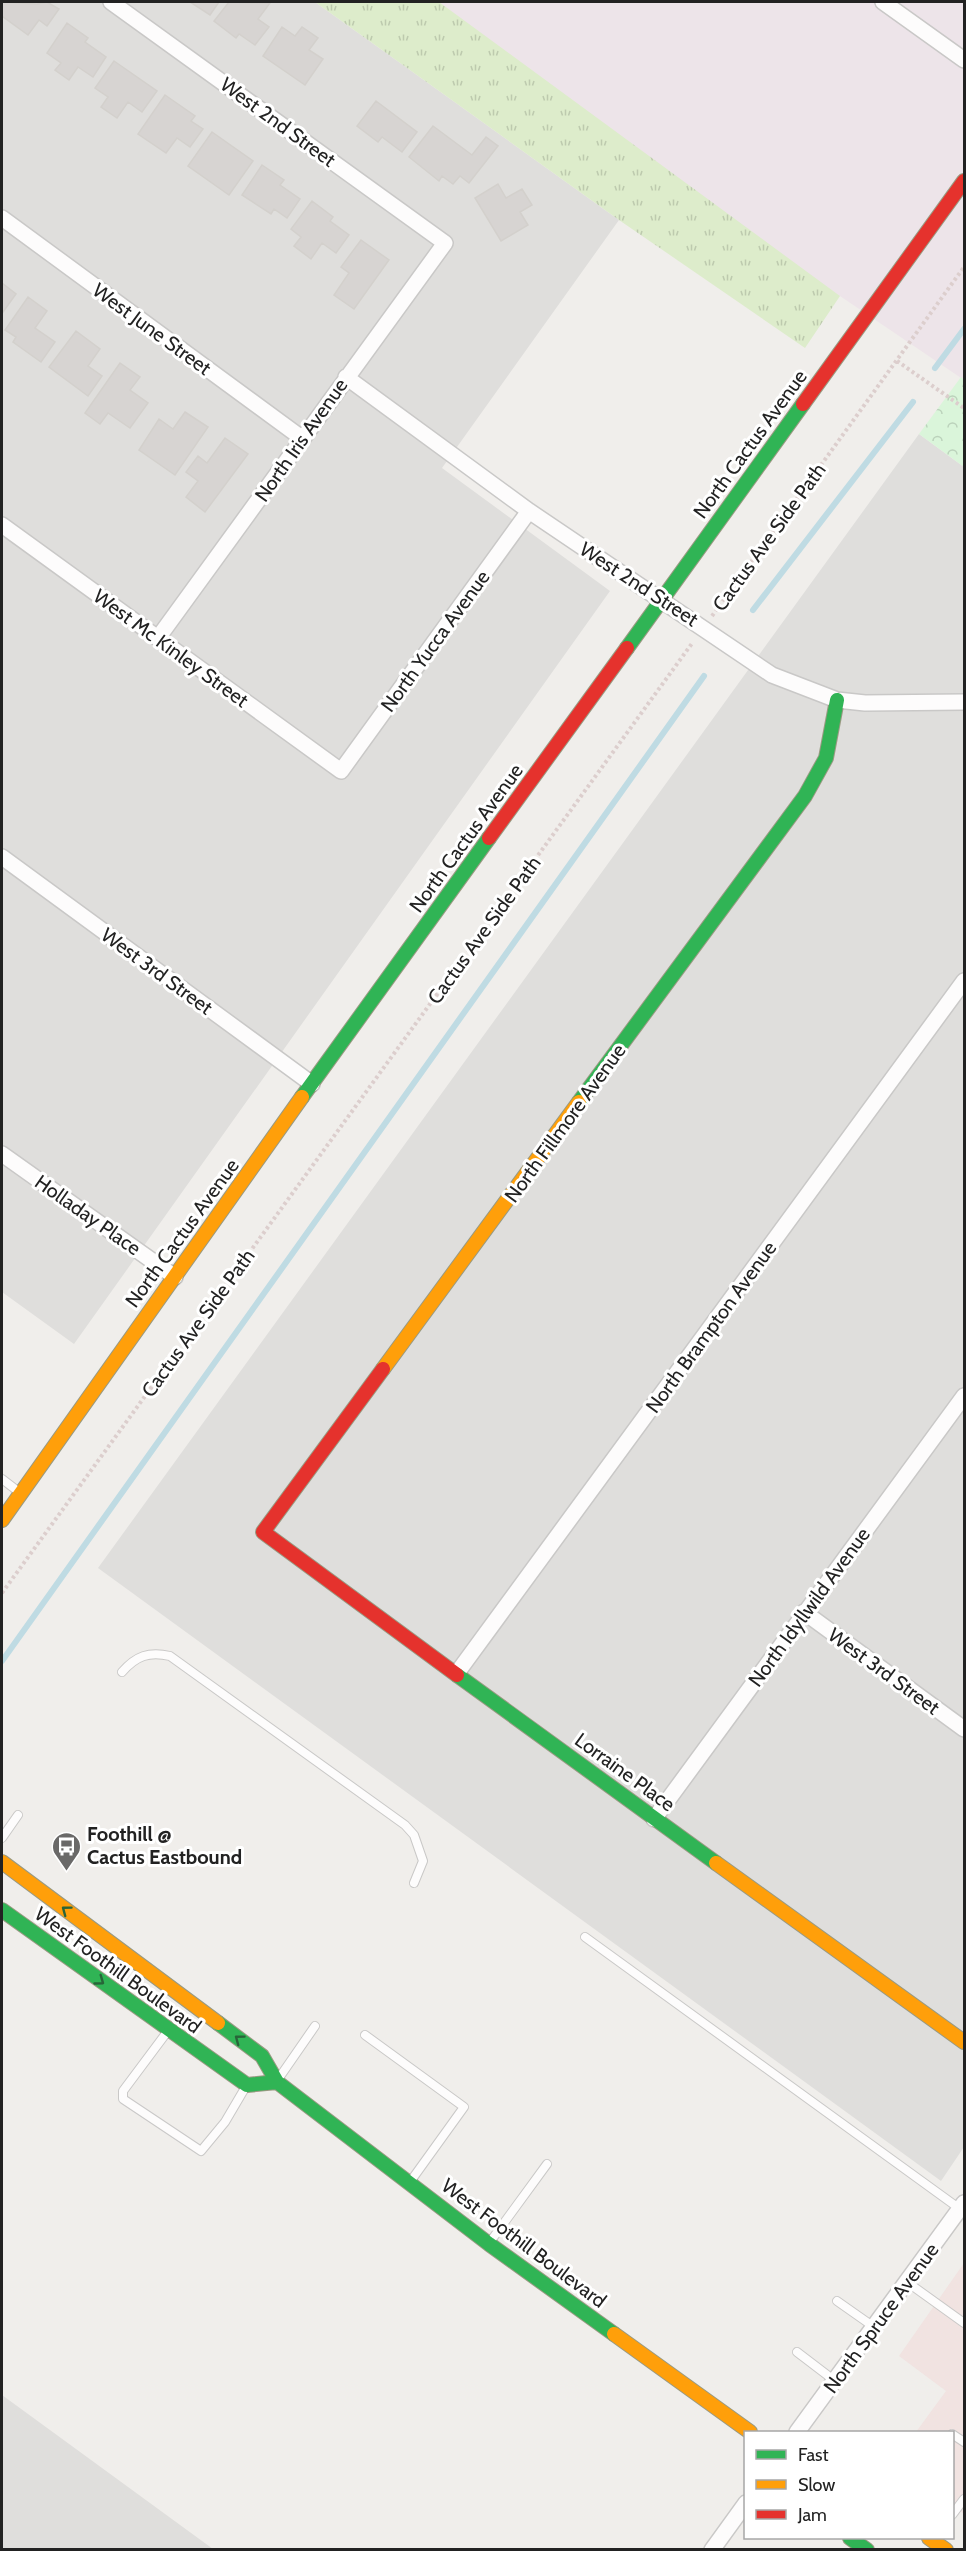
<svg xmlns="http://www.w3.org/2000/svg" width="966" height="2551" viewBox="0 0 966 2551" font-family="Cabin,sans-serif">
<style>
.residential{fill:#dfdedc}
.commercial{fill:#f1e3e1}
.industrial{fill:#ede4e9}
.grass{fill:url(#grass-tufts)}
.park{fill:url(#park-crowns)}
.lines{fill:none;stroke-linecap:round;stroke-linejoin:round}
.stream{stroke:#bfdbe3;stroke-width:6}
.building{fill:#d7d4d2;stroke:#d3d0cc;stroke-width:1.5}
.lane-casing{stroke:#c9c8c7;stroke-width:10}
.street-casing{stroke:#c9c8c7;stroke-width:18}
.fast-casing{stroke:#999a82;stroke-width:16}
.slow-casing{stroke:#999a82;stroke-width:16}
.jam-casing{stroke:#999a82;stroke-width:16}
.path{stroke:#dccecd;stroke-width:4;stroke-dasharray:3 3;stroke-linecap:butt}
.lane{stroke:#fdfcfc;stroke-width:8}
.street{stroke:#fdfcfc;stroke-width:15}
.fast{stroke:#30b455;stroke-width:14}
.slow{stroke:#ff9f0a;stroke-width:14}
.jam{stroke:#e5322d;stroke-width:14}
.oneway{stroke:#286439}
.labels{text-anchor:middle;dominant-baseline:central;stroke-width:6;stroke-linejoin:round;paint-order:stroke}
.street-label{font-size:20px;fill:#222;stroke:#fff}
.poi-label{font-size:20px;font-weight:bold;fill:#222;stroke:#fff;text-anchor:start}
</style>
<defs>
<pattern id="grass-tufts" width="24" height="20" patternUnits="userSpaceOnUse" patternTransform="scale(1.5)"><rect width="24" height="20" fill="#ddeccb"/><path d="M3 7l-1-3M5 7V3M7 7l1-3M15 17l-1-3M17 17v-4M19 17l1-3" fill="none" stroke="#bdcaae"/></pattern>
<pattern id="park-crowns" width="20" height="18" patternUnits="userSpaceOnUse" patternTransform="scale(1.5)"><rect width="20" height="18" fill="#daf5da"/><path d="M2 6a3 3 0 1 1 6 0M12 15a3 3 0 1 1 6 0" fill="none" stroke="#bbd2bb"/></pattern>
</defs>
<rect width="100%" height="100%" fill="#f0eeeb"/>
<path class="residential" d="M 2,2 L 315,2 L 619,220 L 442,468 L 610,591 L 74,1344 L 2,1292 Z
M 919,434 L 964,467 L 964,2147 L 941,2181 L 98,1568 Z
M 2,2395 L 213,2549 L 2,2549 Z"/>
<path class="commercial" d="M 964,2263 L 964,2514 L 953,2506 L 952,2432 L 916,2432 L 946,2391 L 899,2356 Z"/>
<path class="industrial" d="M 436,2 L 964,2 L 964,380 L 840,296 L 828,291 Z"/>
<path class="grass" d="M 315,2 L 439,2 L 840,296 L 805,348 L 619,220 Z"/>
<path class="park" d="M 961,377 L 964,380 L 964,467 L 919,434 Z"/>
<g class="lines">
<path class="stream" d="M 935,368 L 964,329
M 753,610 L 913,402
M 2,1661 L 704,676"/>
</g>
<path class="building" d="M 2,2 L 37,4 L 47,2 L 59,9 L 47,26 L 39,20 L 28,35 L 2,16 Z
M 190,2 L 219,2 L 210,15 Z
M 229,2 L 270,3 L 258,19 L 269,27 L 255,45 L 239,34 L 236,38 L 214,21 Z
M 67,23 L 88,38 L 85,42 L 106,57 L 93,77 L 78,67 L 69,80 L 55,70 L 61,63 L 47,53 Z
M 282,27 L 295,36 L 302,27 L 318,38 L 309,50 L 323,59 L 305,85 L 263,56 Z
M 114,61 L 157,91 L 142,112 L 128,102 L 117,118 L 101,107 L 108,97 L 95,88 Z
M 165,95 L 195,116 L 191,121 L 203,129 L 190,147 L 177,138 L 166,153 L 138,134 Z
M 376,101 L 417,132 L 402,152 L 382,137 L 378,142 L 357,126 Z
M 433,126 L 472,155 L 486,137 L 498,146 L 469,183 L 460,176 L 453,184 L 442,176 L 439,181 L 409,157 Z
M 212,132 L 253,161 L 229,195 L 188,166 Z
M 262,165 L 284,180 L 280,185 L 300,199 L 287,218 L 274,209 L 271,214 L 242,195 Z
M 498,184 L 506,198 L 522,189 L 532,205 L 520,212 L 528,225 L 501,241 L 475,198 Z
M 312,201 L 333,217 L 330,221 L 349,235 L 336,253 L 322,243 L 311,259 L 294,246 L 301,237 L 291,229 Z
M 361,240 L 389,260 L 354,309 L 334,295 L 349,273 L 341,267 Z
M 2,283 L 16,294 L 3,312 L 2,311 Z
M 28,297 L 47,311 L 35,328 L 55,342 L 41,362 L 13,342 L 16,337 L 5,330 Z
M 76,331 L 100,349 L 88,366 L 102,376 L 88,396 L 49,367 Z
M 120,363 L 140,377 L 130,390 L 148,403 L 130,428 L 108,413 L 100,424 L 85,413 Z
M 185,412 L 208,427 L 175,475 L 139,450 L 159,419 L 173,429 Z
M 225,438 L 248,454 L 205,512 L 186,497 L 198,481 L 186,472 L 198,456 L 207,463 Z"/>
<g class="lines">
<defs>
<path id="lane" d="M 2,1479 L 19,1492
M 122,1672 C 136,1656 149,1651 170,1656 L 405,1825 L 414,1835 L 423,1861 L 414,1883
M 2,1838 L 18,1815
M 585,1937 L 960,2209
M 167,2032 L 123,2091 L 123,2099 L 201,2151 L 225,2122 L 245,2088
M 365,2035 L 464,2107 L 410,2182
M 279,2078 L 315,2026
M 490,2242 L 547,2164
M 907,2282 L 964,2323
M 837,2301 L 874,2327
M 797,2352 L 835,2381
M 952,2434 L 964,2442
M 952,2515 L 964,2499"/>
<path id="street" d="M 111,2 L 445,243 L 158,638
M 883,2 L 964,60
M 2,218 L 303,439
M 346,377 L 529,511 L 772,675 L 837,700 L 865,703 L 964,702
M 2,525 L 341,771 L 529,511
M 2,857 L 312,1084
M 2,1154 L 175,1277
M 804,1612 L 964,1729
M 457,1673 L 964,981
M 654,1819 L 964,1396
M 797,2432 L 964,2203
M 712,2550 L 746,2503"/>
<path id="fast" d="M 627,648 L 803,404
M 302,1097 L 489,838
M 579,1102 L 805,796 L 826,758 L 837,700
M 457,1675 L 716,1863
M 2,1910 L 247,2085 L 277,2082
M 218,2023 L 262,2056 L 277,2082 L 489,2244 L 614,2334
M 850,2538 L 867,2550"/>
<path id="slow" d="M 383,1369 L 579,1102
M 2,1520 L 302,1097
M 2,1862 L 218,2023
M 716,1863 L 964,2042
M 614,2334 L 750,2432
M 929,2538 L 946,2550"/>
<path id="jam" d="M 803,404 L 964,181
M 489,838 L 627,648
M 383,1369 L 263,1532 L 457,1675"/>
</defs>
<use href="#lane" class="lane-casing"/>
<use href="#street" class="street-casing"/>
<use href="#fast" class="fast-casing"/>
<use href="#slow" class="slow-casing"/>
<use href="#jam" class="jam-casing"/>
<path class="path" d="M 897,361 L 964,408
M 712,616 L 964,267
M 2,1593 L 693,642"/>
<use href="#lane" class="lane"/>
<use href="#street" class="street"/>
<use href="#fast" class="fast"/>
<use href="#slow" class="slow"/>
<use href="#jam" class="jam"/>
</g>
<defs><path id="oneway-chevron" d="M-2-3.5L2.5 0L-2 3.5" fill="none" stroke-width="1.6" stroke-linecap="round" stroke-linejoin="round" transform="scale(1.5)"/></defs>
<g class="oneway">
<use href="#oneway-chevron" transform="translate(66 1910) rotate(-143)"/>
<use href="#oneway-chevron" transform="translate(100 1981) rotate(36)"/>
<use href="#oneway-chevron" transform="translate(239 2039) rotate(-143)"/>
</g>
<defs>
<symbol id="bus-pin" viewBox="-11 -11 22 30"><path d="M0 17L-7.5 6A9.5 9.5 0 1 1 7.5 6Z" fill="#6a6968" stroke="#fff"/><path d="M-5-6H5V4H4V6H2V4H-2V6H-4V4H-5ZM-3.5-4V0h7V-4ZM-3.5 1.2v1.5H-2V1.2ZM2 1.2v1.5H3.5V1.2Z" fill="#fff"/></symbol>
</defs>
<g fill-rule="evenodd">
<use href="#bus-pin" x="50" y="1830" width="33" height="45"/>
</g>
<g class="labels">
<g class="street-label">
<text transform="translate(278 122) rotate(36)">West 2nd Street</text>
<text transform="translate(152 329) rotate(36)">West June Street</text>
<text transform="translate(301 440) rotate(-55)">North Iris Avenue</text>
<text transform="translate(750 444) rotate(-54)">North Cactus Avenue</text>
<text transform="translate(769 537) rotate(-54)">Cactus Ave Side Path</text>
<text transform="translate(639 584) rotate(33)">West 2nd Street</text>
<text transform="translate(435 641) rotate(-54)">North Yucca Avenue</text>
<text transform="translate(171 648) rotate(36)">West Mc Kinley Street</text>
<text transform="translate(466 838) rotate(-54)">North Cactus Avenue</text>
<text transform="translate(484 930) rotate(-54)">Cactus Ave Side Path</text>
<text transform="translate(157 971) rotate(36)">West 3rd Street</text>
<text transform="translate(565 1123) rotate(-54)">North Fillmore Avenue</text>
<text transform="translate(88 1215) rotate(35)">Holladay Place</text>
<text transform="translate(182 1233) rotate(-54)">North Cactus Avenue</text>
<text transform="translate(198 1323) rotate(-54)">Cactus Ave Side Path</text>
<text transform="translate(711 1327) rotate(-54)">North Brampton Avenue</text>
<text transform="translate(809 1607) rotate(-54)">North Idyllwild Avenue</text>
<text transform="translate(884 1671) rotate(36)">West 3rd Street</text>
<text transform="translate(625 1772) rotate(36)">Lorraine Place</text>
<text transform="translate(118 1970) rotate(36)">West Foothill Boulevard</text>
<text transform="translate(524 2243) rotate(37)">West Foothill Boulevard</text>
<text transform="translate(881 2318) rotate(-54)">North Spruce Avenue</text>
</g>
<g class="poi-label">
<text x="87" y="1834">Foothill @<tspan x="87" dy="23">Cactus Eastbound</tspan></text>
</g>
</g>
<rect width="966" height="2551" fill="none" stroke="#222222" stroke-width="6"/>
<rect x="744" y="2431" width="210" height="108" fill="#ffffff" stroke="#a7a7a7" stroke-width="1.5"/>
<rect x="756" y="2450" width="30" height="9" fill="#30b455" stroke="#a7a7a7" stroke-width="1.5"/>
<text x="798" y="2461" font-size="18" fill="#222222">Fast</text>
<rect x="756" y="2480" width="30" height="9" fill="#ff9f0a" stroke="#a7a7a7" stroke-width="1.5"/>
<text x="798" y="2491" font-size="18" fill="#222222">Slow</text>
<rect x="756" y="2510" width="30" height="9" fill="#e5322d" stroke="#a7a7a7" stroke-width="1.5"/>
<text x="798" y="2521" font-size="18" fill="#222222">Jam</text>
</svg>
